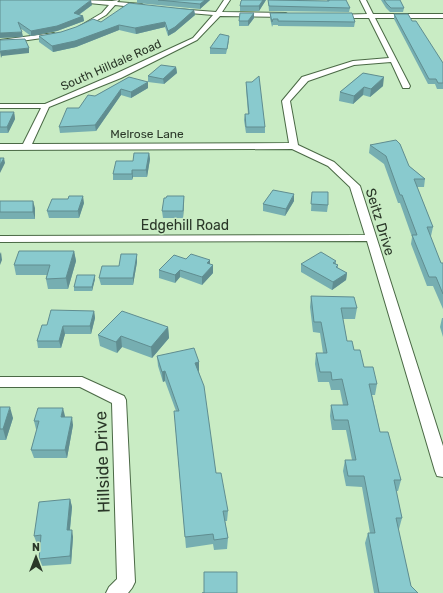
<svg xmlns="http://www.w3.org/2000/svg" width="443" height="593" viewBox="0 0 443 593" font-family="Rubik,sans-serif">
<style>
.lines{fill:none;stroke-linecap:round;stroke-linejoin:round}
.street-casing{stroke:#4a6945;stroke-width:2}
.street{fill:#fff;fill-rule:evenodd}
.wall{fill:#76aeb1}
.shaded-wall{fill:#608d90}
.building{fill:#89cace;stroke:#608d90}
.labels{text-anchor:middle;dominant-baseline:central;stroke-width:3;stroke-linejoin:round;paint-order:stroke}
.far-street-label{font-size:12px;fill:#2a3728;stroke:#c9ecc4}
.street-label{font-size:14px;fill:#2a3728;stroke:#c9ecc4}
.near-street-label{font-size:17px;fill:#2a3728;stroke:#c9ecc4}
</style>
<rect width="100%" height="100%" fill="#c9ecc4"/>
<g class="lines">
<defs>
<path id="street" d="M 76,0 L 112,1 L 119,0 L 117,2 L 142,4 L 145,6 L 142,8 L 115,5 L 106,15 L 82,29 L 79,27 L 80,26 L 102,13 L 109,5 L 79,2 Z
M 224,0 L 230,0 L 222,12 L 286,13 L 289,15 L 286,17 L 220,16 L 197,40 L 121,78 L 49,107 L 32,144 L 289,143 L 282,101 L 302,77 L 353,61 L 389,58 L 369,18 L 336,18 L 333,16 L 334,15 L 367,14 L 360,0 L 366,0 L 373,14 L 443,14 L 443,18 L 375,18 L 410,86 L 409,88 L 403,88 L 391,62 L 354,65 L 308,81 L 290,101 L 298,145 L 334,162 L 360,186 L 443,446 L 443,477 L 437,476 L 435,471 L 367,241 L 0,242 L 0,236 L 365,235 L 350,187 L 328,166 L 292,149 L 0,150 L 0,144 L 23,144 L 41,108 L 0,108 L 0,104 L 45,104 L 115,74 L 193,38 L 213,15 L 178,12 L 176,11 L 176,9 L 216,12 Z
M 54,33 L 57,35 L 56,36 L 0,44 L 0,40 Z
M 0,377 L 82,377 L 124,396 L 126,400 L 135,582 L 132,588 L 128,593 L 106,593 L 109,587 L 117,579 L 112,403 L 80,387 L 0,387 Z"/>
</defs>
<use href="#street" class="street-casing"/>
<use href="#street" class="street"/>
</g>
<path class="wall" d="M 0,0 L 92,5 L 79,15 L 83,16 L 84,21 L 57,31 L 31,36 L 20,28 L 23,37 Z
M 137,0 L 210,0 L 200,9 L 137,3 Z
M 266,0 L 259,11 L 240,11 L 240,6 Z
M 268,0 L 327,1 L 327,0 L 346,0 L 350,8 L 349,12 L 269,11 Z
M 381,0 L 400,0 L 404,8 L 403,12 L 390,12 L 386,8 Z
M 194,10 L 195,15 L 175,32 L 168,36 L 165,27 L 136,34 L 119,30 L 76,47 L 53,52 L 39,42 L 39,36 L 61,32 L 101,22 Z
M 254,13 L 254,18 L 248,26 L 239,26 L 239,21 Z
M 270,13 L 355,22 L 354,27 L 278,26 L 278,25 L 273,25 L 272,27 L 270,18 Z
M 394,14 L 412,21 L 443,63 L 443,89 L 437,89 L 435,84 L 428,84 L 394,19 Z
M 229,41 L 226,54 L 210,54 L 210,48 Z
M 176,67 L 177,73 L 164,84 L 148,82 L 148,76 Z
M 363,73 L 383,86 L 370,97 L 363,95 L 353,104 L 339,101 L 340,92 Z
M 129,77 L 148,88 L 131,98 L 121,95 L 96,131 L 60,133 L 59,127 L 79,108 L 95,96 Z
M 246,82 L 265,127 L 265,133 L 246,133 L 244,120 L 245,114 L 248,114 L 246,88 Z
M 0,112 L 14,112 L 15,119 L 8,133 L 0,133 Z
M 370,145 L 409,166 L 425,179 L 424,187 L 417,187 L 433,227 L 431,236 L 430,236 L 441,263 L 443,263 L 443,309 L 433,286 L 427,286 L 411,244 L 412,237 L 400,203 L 398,203 L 384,164 L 369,153 Z
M 149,153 L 150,159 L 147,177 L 133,177 L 132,180 L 113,180 L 113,174 L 133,161 Z
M 312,192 L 328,205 L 327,212 L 311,211 Z
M 184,196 L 184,203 L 183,218 L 163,218 L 162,211 Z
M 0,201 L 35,208 L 35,219 L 0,219 Z
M 294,201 L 285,216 L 263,211 L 263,204 Z
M 84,203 L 79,218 L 49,218 L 47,211 Z
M 74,251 L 76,261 L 68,289 L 48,289 L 46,279 L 47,275 L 16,275 L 14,265 Z
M 137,254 L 137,262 L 133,285 L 101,285 L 99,278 L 119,266 Z
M 186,259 L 210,260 L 210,264 L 213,273 L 202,285 L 180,277 L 175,283 L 159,278 L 159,270 Z
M 336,261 L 336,264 L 338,265 L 338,268 L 347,273 L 346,280 L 332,290 L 301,272 L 301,264 Z
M 95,279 L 92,291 L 74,291 L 74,287 Z
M 311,296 L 357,308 L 355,319 L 343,319 L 347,341 L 354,350 L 364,367 L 377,384 L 375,395 L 372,395 L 380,432 L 401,480 L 398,491 L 396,491 L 402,518 L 399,529 L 398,529 L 411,586 L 418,593 L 374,593 L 365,543 L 368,533 L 370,533 L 362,487 L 346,486 L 343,471 L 345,460 L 352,460 L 346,430 L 332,430 L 330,416 L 331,405 L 343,405 L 340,390 L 331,390 L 329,382 L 318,382 L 315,364 L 316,353 L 323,353 L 320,333 L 313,332 L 310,307 Z
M 94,311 L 95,318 L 91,334 L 65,334 L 61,348 L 38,348 L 37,341 L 47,325 Z
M 442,318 L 443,318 L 443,337 L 440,327 Z
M 168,327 L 169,338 L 152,358 L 122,347 L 117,353 L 100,346 L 98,335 Z
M 157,356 L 199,362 L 199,372 L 216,473 L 228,511 L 227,521 L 225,521 L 228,538 L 227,549 L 214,550 L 213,544 L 186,548 L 175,422 L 176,411 L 165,381 L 163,382 L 158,366 Z
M 0,407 L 13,418 L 6,440 L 0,440 Z
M 65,416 L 65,417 L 73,425 L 67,458 L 34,458 L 31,450 L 37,429 L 36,429 L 34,421 Z
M 70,499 L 72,507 L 70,530 L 73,537 L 71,564 L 41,566 L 39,559 L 40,543 L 37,544 L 34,536 Z"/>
<path class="shaded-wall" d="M 91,0 L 92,5 L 74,18 L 74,13 Z
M 205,0 L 210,0 L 200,9 L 200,4 Z
M 263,0 L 266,0 L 259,11 L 259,6 Z
M 194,10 L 195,15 L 175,32 L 168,36 L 168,31 Z
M 254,13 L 254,18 L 248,26 L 248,21 Z
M 83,16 L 84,21 L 57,31 L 31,36 L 31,31 Z
M 165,22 L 165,27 L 136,34 L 135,28 Z
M 119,25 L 119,30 L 76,47 L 53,52 L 52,46 Z
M 22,32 L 23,37 L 0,38 L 0,33 Z
M 29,48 L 29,53 L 2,56 L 1,58 L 0,52 L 1,51 Z
M 176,67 L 177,73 L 164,84 L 163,79 Z
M 384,77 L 383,86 L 370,97 L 371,89 Z
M 148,82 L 148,88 L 131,98 L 131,92 Z
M 364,87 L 363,95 L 353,104 L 354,96 Z
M 121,89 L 121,95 L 96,131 L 95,125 Z
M 14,112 L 15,119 L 8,133 L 7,127 Z
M 149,153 L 150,159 L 147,177 L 146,170 Z
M 4,158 L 5,163 L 0,173 L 0,165 Z
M 132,170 L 133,177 L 132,180 Z
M 294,194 L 294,201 L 285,216 L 286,209 Z
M 83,196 L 84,203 L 79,218 L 78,211 Z
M 184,196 L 184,203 L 183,218 L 183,211 Z
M 33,201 L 35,208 L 35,219 L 33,212 Z
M 74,251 L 76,261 L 68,289 L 66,278 Z
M 1,252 L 2,260 L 0,265 L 0,254 Z
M 137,254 L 137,262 L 133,285 L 133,278 Z
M 210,260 L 210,267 L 207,263 Z
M 213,265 L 213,273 L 202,285 L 202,277 Z
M 180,270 L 180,277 L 175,283 L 175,275 Z
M 347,273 L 346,280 L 332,290 L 333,282 Z
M 95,275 L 95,279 L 92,291 L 92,287 Z
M 94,311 L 95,318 L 91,334 L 90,326 Z
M 63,326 L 65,334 L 61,348 L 59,341 Z
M 168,327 L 169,338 L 152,358 L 151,347 Z
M 121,336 L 122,347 L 117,353 L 116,342 Z
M 199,362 L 199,372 L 195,373 L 195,363 Z
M 165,371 L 165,381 L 163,382 L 162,372 Z
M 10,407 L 13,418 L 6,440 L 3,429 Z
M 63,408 L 65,416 L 63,425 L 61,417 Z
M 72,417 L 73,425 L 67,458 L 65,450 Z
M 70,499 L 72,507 L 69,538 L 67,530 Z
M 72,530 L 73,537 L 71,564 L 70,556 Z"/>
<path class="building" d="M 0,0 L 91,0 L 74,13 L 83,16 L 57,26 L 31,31 L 18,22 L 22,32 L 0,33 Z
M 158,0 L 205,0 L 200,4 Z
M 242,0 L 263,0 L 259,6 L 240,6 L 241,1 Z
M 268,0 L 329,1 L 329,0 L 346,0 L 350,8 L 269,6 Z
M 384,0 L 400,0 L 404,8 L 391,8 L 387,4 Z
M 129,3 L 194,10 L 175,27 L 168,31 L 165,22 L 135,28 L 119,25 L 75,41 L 52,46 L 39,36 L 61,32 L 76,27 L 93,19 L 101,22 Z
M 240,13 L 254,13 L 248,21 L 239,21 Z
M 270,13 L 352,13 L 355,22 L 278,21 L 278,19 L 273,19 L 272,22 Z
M 394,14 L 408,14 L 412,21 L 416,21 L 443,63 L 443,83 L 438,83 L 436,79 L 429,79 Z
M 220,34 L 229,36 L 227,49 L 210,48 Z
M 25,39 L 29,48 L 1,51 L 0,52 L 0,40 Z
M 161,65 L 176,67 L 163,79 L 148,76 Z
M 363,73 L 384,77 L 371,89 L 364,87 L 354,96 L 340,92 Z
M 259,76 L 265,127 L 246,127 L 245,114 L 249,114 L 246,82 L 252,82 Z
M 129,77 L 148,82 L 131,92 L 121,89 L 95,125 L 59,127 L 67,108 L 79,108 L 88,95 L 95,96 Z
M 0,112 L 14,112 L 7,127 L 0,127 Z
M 396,140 L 400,144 L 409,166 L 425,179 L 414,179 L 433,227 L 427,227 L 441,263 L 443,263 L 443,294 L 436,277 L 429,277 L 412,235 L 417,235 L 402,195 L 400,195 L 386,156 L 370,145 Z
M 134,153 L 149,153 L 146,170 L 132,170 L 132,174 L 113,174 L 116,161 L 133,161 Z
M 0,158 L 4,158 L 0,165 Z
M 273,190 L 294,194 L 286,209 L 263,204 Z
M 312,192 L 328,192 L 328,205 L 311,204 Z
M 69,196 L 83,196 L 78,211 L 47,211 L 52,199 L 68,199 Z
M 167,196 L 184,196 L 183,211 L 162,211 L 164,198 L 166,198 Z
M 0,201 L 33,201 L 33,212 L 0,212 Z
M 19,251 L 74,251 L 66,278 L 46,279 L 50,265 L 14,265 Z
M 321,252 L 336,261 L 333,263 L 338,265 L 336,267 L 347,273 L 333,282 L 301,264 Z
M 121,254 L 137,254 L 133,278 L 99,278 L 102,266 L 119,266 Z
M 191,254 L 210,260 L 207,263 L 213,265 L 202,277 L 180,270 L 175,275 L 159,270 L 174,255 L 186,259 Z
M 77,275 L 95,275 L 92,287 L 74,287 Z
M 311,296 L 354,297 L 357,308 L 341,308 L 347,341 L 352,341 L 354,350 L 360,350 L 364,367 L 373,367 L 377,384 L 369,384 L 380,432 L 388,432 L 401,480 L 394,480 L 402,518 L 396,518 L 411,586 L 418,593 L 379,593 L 368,533 L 375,533 L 364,476 L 348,476 L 345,460 L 356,460 L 348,420 L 334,420 L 331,405 L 348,405 L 342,379 L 332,380 L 331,372 L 320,372 L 316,353 L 327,353 L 321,322 L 314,322 Z
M 51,310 L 94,311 L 90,326 L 63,326 L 59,341 L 37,341 L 42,325 L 47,325 Z
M 122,311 L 168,327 L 151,347 L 121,336 L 116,342 L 98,335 Z
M 194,348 L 199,362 L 195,363 L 204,386 L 216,473 L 221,473 L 228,511 L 223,511 L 228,538 L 214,540 L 213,534 L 185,537 L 174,411 L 179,411 L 165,371 L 162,372 L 157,356 Z
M 0,407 L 10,407 L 3,429 L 0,429 Z
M 38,408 L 63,408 L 61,417 L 72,417 L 65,450 L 31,450 L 39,421 L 34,421 Z
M 70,499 L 67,530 L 72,530 L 70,556 L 39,559 L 41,535 L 34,536 L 39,502 Z
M 204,572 L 237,572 L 237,593 L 202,593 L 204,593 Z"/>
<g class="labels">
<g class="far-street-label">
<text transform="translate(111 65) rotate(-24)">South Hilldale Road</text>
<text x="147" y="134">Melrose Lane</text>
</g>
<g class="street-label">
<text transform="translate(380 222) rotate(73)">Seitz Drive</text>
<text x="185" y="225">Edgehill Road</text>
</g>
<g class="near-street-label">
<text transform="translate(102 462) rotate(-92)">Hillside Drive</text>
</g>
</g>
<g transform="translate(36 557)" stroke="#c9ecc4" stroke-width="3" paint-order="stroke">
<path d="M0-3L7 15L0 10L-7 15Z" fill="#2a3728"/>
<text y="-6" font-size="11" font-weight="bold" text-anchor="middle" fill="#2a3728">N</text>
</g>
</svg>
